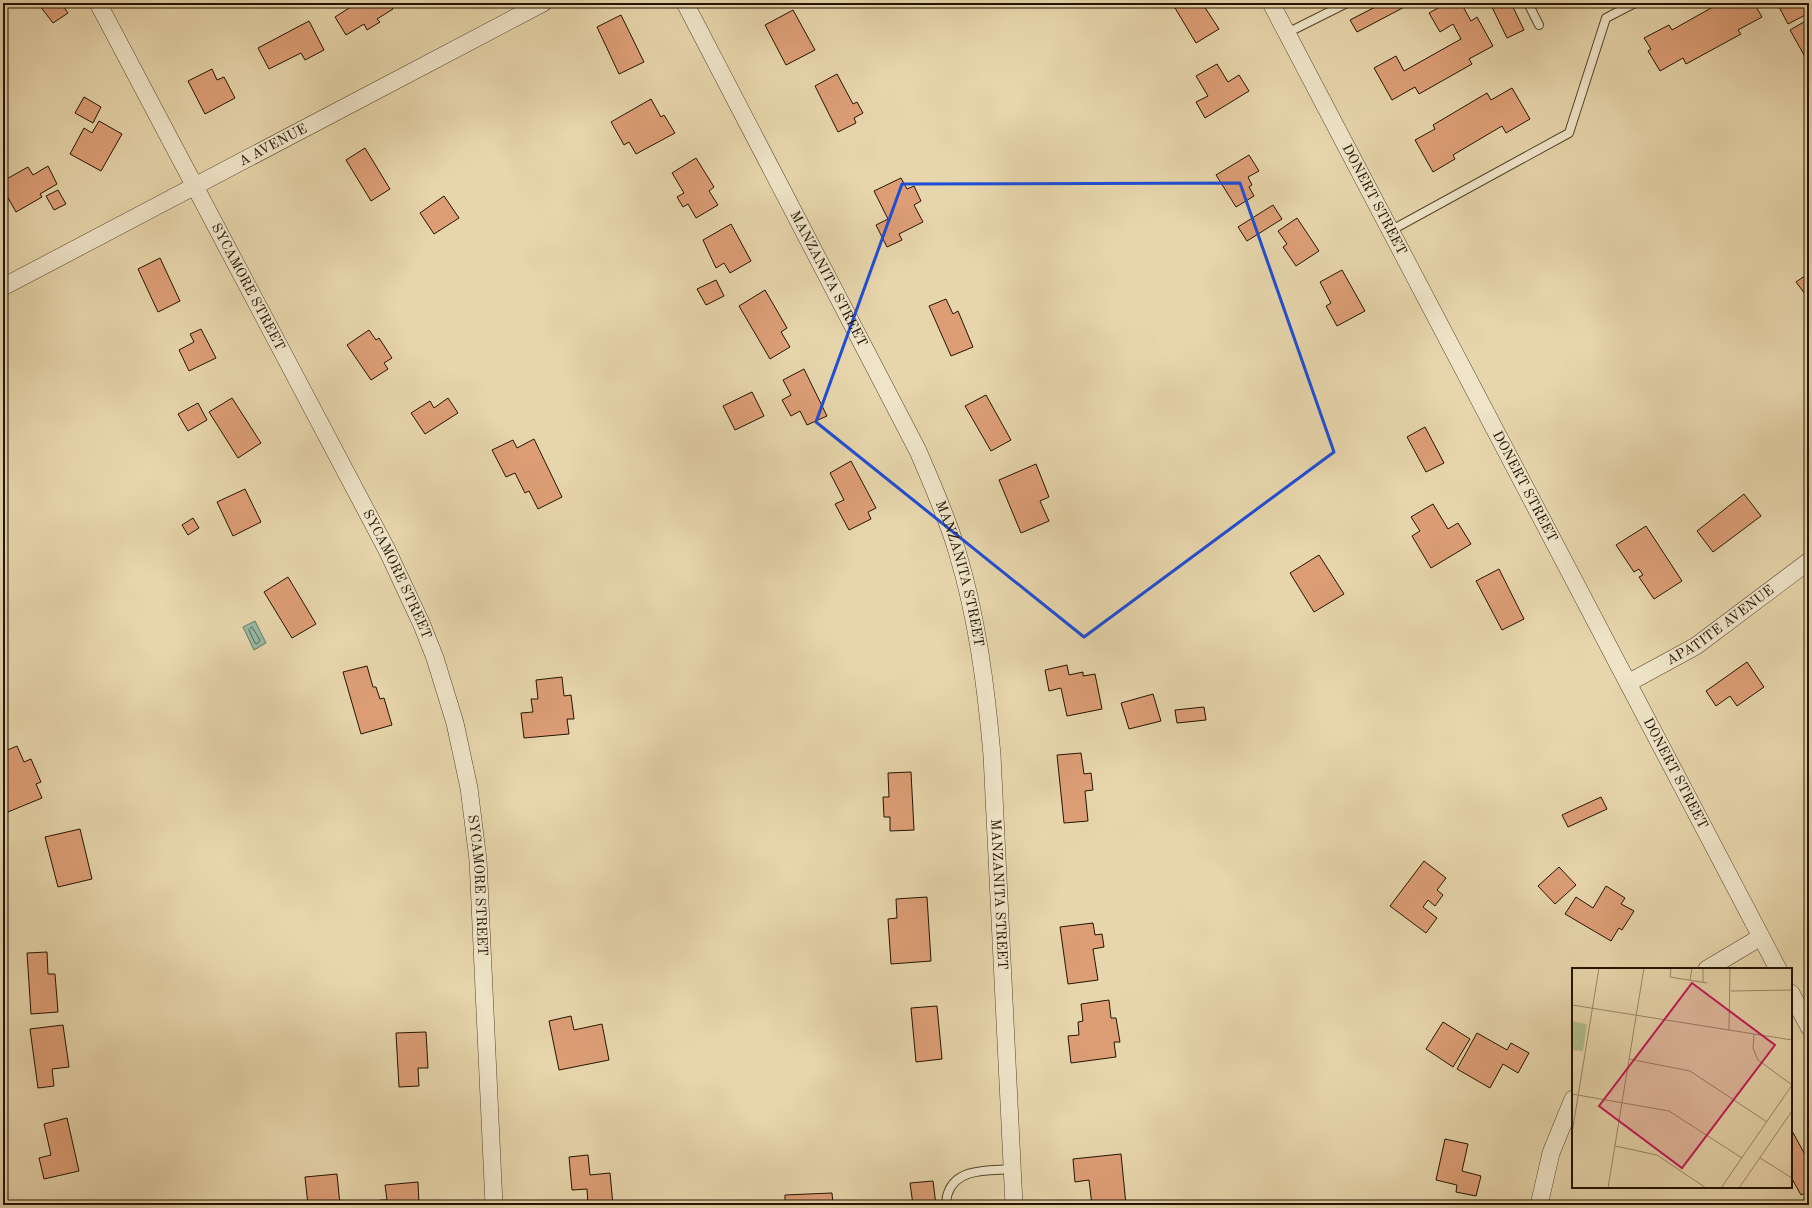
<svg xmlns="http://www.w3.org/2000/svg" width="1812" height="1208" viewBox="0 0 1812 1208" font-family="'Old Standard TT',serif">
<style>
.water{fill:#97b9a5;stroke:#697763}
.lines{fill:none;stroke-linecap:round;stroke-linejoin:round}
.shore{stroke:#5d6652;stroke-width:1}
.building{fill:#dd9e76;stroke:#231400}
.service-casing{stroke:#54442b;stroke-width:10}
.minor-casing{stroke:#54442b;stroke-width:18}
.service{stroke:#efe4c8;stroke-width:8}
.minor{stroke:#efe4c8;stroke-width:17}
.marked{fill:none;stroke:#1d4ed8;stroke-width:3;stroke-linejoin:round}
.labels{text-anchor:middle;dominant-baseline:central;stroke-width:3;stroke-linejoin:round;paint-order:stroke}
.street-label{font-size:14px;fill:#231400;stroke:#efe4c8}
.inset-road{fill:none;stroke:#998867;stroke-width:1}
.view{fill:#c2185b;fill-opacity:0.15;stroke:#c2185b;stroke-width:2}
.inset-edge{fill:none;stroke:#231400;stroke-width:2}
</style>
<rect width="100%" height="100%" fill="#e7d5ab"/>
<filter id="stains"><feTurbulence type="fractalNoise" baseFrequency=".005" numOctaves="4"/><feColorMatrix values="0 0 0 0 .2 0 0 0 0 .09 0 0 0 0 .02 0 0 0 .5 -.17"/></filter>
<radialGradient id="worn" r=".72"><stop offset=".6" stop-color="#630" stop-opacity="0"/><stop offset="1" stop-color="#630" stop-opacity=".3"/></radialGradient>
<path class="water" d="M 255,621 L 266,643 L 254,650 L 243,627 Z"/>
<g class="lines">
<path class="shore" d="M 252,627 L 260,640 L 257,644 L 255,643 L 249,630 Z"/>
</g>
<path class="building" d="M 44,3 L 61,3 L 68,13 L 53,23 L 40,6 Z
M 357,3 L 389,3 L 393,9 L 377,19 L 380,22 L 367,30 L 364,24 L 346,35 L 335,17 Z
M 1172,3 L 1202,3 L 1219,29 L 1196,43 Z
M 1383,3 L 1412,3 L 1357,32 L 1350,20 Z
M 1447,3 L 1461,3 L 1471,21 L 1477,17 L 1493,46 L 1469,59 L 1472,64 L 1419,94 L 1415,87 L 1392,100 L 1374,68 L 1396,56 L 1404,71 L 1461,39 L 1453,24 L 1440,32 L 1429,13 Z
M 1490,3 L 1511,3 L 1524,30 L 1507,38 Z
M 1720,3 L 1754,3 L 1762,17 L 1738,30 L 1741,34 L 1686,64 L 1683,58 L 1660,71 L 1648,51 L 1651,49 L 1644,38 L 1669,25 L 1672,30 Z
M 1777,3 L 1806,3 L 1809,9 L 1809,13 L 1788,24 Z
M 793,10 L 815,50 L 786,65 L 765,25 Z
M 621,15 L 644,62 L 619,74 L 597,27 Z
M 1809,19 L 1809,64 L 1790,30 Z
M 309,21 L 324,50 L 305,60 L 301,53 L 269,69 L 258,48 Z
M 1217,64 L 1228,82 L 1239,75 L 1249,91 L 1205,118 L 1196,102 L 1208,96 L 1196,76 Z
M 212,69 L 217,80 L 224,77 L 235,98 L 205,114 L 188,81 Z
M 837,74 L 853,104 L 857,102 L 863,113 L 854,118 L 856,123 L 838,132 L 815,86 Z
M 1512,88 L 1530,119 L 1506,133 L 1502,126 L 1453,155 L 1455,159 L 1433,172 L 1415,140 L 1435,129 L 1433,125 L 1487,93 L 1491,100 Z
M 84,97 L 101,107 L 93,123 L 75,113 Z
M 651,99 L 661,117 L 664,115 L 675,133 L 636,154 L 629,142 L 624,145 L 611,122 Z
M 99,121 L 122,134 L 101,171 L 70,154 L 84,128 L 92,133 Z
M 365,148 L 390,189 L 371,201 L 346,160 Z
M 1249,155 L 1259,171 L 1248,177 L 1252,185 L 1249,187 L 1254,196 L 1236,207 L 1216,175 Z
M 696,158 L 714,187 L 709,191 L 718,205 L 696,218 L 688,204 L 683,207 L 677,197 L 684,193 L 672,173 Z
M 48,166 L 57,184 L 40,194 L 42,197 L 16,212 L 3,189 L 3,181 L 28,167 L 33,175 Z
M 901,178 L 907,189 L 914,186 L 921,201 L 914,205 L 923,222 L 899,234 L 902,240 L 887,247 L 876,225 L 888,219 L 874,191 Z
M 58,190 L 66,204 L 54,210 L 46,196 Z
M 444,196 L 459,218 L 434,234 L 420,213 Z
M 1273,205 L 1282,219 L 1247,241 L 1238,227 Z
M 1297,218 L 1319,251 L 1296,266 L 1283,247 L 1287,244 L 1278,231 Z
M 731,224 L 751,261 L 730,273 L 724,263 L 716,268 L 703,240 Z
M 160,258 L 180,301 L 158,312 L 138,269 Z
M 1342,270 L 1365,311 L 1337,326 L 1326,306 L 1331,303 L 1320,282 Z
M 1809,273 L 1809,299 L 1796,282 Z
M 716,280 L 724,296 L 706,305 L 697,289 Z
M 765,290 L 787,328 L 781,332 L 790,347 L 770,359 L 739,306 Z
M 946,299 L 953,314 L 958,311 L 973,347 L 951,356 L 929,306 Z
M 201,329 L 216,358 L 189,371 L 179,350 L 194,342 L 190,334 Z
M 369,330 L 376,340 L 379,338 L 392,358 L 384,363 L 388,369 L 371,380 L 347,345 Z
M 804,369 L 827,416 L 807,425 L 800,411 L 791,416 L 782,400 L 791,395 L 783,380 Z
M 752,392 L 764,416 L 735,430 L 723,406 Z
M 986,395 L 1011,440 L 991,451 L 965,406 Z
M 232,398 L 261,443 L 238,458 L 209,412 Z
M 448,398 L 458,413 L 425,434 L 411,413 L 430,401 L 434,408 Z
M 198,403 L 207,420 L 188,431 L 178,414 Z
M 1425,427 L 1444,463 L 1426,472 L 1407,437 Z
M 534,439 L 562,497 L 538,509 L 529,491 L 525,493 L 515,473 L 506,477 L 492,450 L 513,440 L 517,448 Z
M 851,461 L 876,508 L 868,512 L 871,519 L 849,530 L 835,504 L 844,500 L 830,473 Z
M 1036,464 L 1049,497 L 1040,501 L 1049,521 L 1021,533 L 999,480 Z
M 245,489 L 261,522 L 233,536 L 217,502 Z
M 1744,494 L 1761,516 L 1713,552 L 1697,531 Z
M 1433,504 L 1448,529 L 1458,523 L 1471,544 L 1431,568 L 1412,536 L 1420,531 L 1411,517 Z
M 193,518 L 199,528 L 188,535 L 182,525 Z
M 1646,526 L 1682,581 L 1654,599 L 1639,577 L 1643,575 L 1639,569 L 1634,572 L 1616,545 Z
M 1319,555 L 1344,594 L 1314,612 L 1290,573 Z
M 1499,569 L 1524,619 L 1502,630 L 1476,581 Z
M 288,577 L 316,624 L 292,638 L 264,592 Z
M 1747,662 L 1764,687 L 1737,706 L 1730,696 L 1716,706 L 1706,691 Z
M 1067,665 L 1069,675 L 1083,672 L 1083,676 L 1095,674 L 1102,709 L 1067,716 L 1061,688 L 1049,691 L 1045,670 Z
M 367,666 L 373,687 L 376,687 L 380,699 L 384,698 L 392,725 L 361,734 L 343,672 Z
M 562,677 L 564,696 L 571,695 L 574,719 L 567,719 L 569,734 L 524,738 L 521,713 L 533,712 L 531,699 L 538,699 L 536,680 Z
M 1153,694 L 1161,721 L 1129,729 L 1121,703 Z
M 1204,707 L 1206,720 L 1177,723 L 1175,710 Z
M 17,746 L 24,762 L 31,759 L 41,782 L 36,784 L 42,798 L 3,814 L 3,752 Z
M 1081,753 L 1084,774 L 1091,773 L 1093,790 L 1085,791 L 1088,821 L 1064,823 L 1057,755 Z
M 911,772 L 914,830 L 890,831 L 890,817 L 884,817 L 883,797 L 889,797 L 888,773 Z
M 1601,797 L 1607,809 L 1568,827 L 1562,815 Z
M 80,829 L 92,879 L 58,887 L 45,837 Z
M 1424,861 L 1446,878 L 1437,890 L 1443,895 L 1435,906 L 1428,900 L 1423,907 L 1437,918 L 1426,933 L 1390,906 Z
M 1559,867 L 1576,885 L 1555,904 L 1538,886 Z
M 1606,886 L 1625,898 L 1621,904 L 1634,911 L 1622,930 L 1619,928 L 1611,941 L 1565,914 L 1576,897 L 1593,908 Z
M 927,897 L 931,961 L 891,964 L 888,919 L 897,918 L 896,899 Z
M 1093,923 L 1095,935 L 1102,934 L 1104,947 L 1093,949 L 1098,980 L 1068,984 L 1060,927 Z
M 47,952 L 48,974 L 55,974 L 58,1012 L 31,1014 L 27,953 Z
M 1109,1000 L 1111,1018 L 1116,1018 L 1120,1042 L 1114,1042 L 1116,1057 L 1071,1063 L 1068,1036 L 1079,1035 L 1078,1022 L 1083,1021 L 1081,1004 Z
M 937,1006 L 942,1059 L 916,1062 L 911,1008 Z
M 571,1016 L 574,1030 L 602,1024 L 609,1060 L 559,1070 L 549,1021 Z
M 1443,1022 L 1470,1039 L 1453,1067 L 1426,1049 Z
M 63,1025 L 69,1067 L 52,1069 L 54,1086 L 38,1088 L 30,1029 Z
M 426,1032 L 428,1068 L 418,1068 L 419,1086 L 399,1087 L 396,1033 Z
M 1477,1033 L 1507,1050 L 1511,1043 L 1529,1053 L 1518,1073 L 1503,1064 L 1490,1088 L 1457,1069 Z
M 67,1118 L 79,1171 L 44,1179 L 39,1158 L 51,1155 L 44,1124 Z
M 1791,1129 L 1809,1162 L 1809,1191 L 1801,1195 L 1791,1177 Z
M 1445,1139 L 1468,1144 L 1462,1171 L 1481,1176 L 1476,1196 L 1456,1192 L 1457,1185 L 1436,1180 Z
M 1121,1154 L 1126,1205 L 1092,1205 L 1089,1180 L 1075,1182 L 1073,1159 Z
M 588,1155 L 590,1175 L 610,1173 L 613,1205 L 588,1205 L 587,1189 L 572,1190 L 569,1157 Z
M 337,1174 L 340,1205 L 308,1205 L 305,1177 Z
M 933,1181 L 936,1205 L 913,1205 L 910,1183 Z
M 418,1182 L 419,1205 L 381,1205 L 380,1200 L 387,1200 L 385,1185 Z
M 832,1193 L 833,1205 L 785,1205 L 785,1195 Z
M 72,1201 L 72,1205 L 40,1205 L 40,1203 Z"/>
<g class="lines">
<defs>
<path id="service" d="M 1528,3 L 1539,25
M 1287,33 L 1347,3
M 1390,231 L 1569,133 L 1606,18 L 1635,3
M 947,1205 C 946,1200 946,1198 948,1193 C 957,1167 990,1171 1012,1169"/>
<g id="minor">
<path id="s1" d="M 98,3 L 387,550 L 422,625 L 435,658 L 455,723 L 469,788 L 478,860 L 494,1205"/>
<path id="s2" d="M 685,3 L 918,451 C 932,484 947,517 957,551 C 977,617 986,686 992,755 L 1014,1205"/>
<path id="s3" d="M 1271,3 L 1778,969"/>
<path id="s4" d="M 3,287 L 543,3"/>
<path id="s5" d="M 1628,683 L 1696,646 L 1809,561"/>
<path d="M 1707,969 L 1761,937"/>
<path d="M 1791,993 L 1809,1027"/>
<path d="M 1539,1205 L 1551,1153 L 1573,1099"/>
</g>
</defs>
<use href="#service" class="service-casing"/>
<use href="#minor" class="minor-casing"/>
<use href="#service" class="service"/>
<use href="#minor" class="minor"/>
</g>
<path class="marked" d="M 1240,183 L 1334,452 L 1084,637 L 816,422 L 902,184 Z"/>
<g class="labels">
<g class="street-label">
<text stroke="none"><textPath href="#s4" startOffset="305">A AVENUE</textPath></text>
<text stroke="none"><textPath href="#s3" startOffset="222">DONERT STREET</textPath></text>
<text stroke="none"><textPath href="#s2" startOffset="311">MANZANITA STREET</textPath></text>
<text stroke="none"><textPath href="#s1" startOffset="321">SYCAMORE STREET</textPath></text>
<text stroke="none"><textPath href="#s3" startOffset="546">DONERT STREET</textPath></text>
<text stroke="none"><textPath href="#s1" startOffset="645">SYCAMORE STREET</textPath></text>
<text stroke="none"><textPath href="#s2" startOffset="635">MANZANITA STREET</textPath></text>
<text stroke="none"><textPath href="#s5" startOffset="109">APATITE AVENUE</textPath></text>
<text stroke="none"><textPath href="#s3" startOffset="870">DONERT STREET</textPath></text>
<text stroke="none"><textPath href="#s1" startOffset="969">SYCAMORE STREET</textPath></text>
<text stroke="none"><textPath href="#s2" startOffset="959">MANZANITA STREET</textPath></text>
</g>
</g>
<g transform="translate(1572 968)">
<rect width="220" height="220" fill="#e7d5ab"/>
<path d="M 0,53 L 15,56 L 11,83 L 0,82 Z" fill="#b1be8d"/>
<path class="inset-road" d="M 99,0 L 98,9 L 135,15M 131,0 L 131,14M 118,12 L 120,0M 159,23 L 220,22M 0,37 L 220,72M 157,62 L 158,0M 182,66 L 181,80 L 186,92 L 220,117M 57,91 L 118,103 L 195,154M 0,126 L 97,143 L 170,190M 0,165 L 27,0M 43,178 L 85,187 L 134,220M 188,190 L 220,210M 36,220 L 72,0M 149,220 L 220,117M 167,220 L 220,143"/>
<path class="view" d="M 120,15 L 203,77 L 110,200 L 27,138 Z"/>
<rect width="220" height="220" class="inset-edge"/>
</g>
<rect width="1812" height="1208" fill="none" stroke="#e7d5ab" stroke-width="16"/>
<rect x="4" y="4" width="1804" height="1200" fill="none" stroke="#231400" stroke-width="2"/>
<rect x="8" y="8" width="1796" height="1192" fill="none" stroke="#231400"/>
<rect width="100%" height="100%" filter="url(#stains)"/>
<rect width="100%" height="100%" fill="url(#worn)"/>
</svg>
